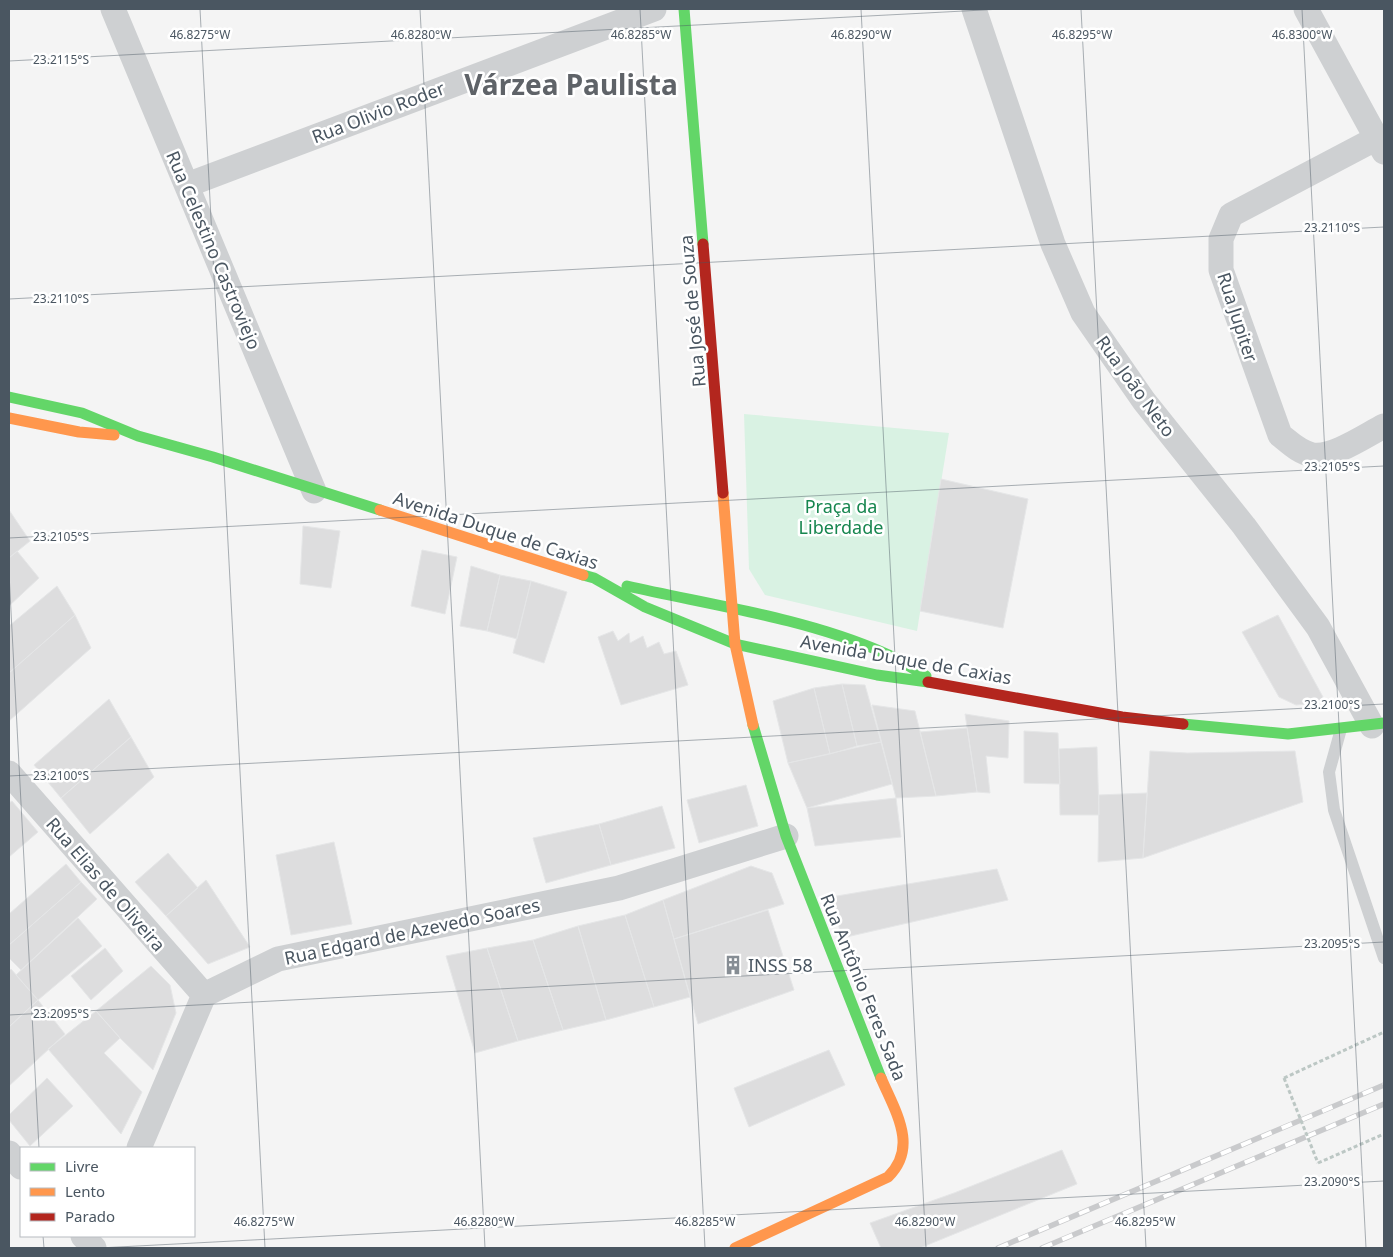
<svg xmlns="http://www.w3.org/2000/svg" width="1393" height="1257" viewBox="0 0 1393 1257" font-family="'Noto Sans',sans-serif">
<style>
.green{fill:#d9f2e3}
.building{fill:#ddddde;stroke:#e5e6e7}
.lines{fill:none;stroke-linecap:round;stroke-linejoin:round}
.path{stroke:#bcc7c4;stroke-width:3;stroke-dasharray:4 2.5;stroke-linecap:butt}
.lane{stroke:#ced0d2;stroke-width:12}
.street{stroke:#ced0d2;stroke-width:25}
.fast{stroke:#63d668;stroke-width:11}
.slow{stroke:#ff974d;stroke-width:11}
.jam{stroke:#b3261e;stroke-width:11}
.rail-casing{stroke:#c9cacc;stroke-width:5.5}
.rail{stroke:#fff;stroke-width:4;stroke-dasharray:11;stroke-linecap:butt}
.path-bridge{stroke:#bcc7c4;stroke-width:3;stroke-dasharray:4 2.5;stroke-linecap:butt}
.ticks{fill:none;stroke:#4a5661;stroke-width:1;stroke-opacity:0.45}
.labels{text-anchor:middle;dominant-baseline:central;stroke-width:5;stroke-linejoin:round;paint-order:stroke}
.street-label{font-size:18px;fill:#4a5661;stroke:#fff}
.park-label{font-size:18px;fill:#17864f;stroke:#fff}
.poi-label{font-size:18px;fill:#4a5661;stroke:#fff;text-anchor:start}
.town-label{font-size:28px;font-weight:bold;fill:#5f6368;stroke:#fff}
.ticks-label{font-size:12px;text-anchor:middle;fill:#4a5661;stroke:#fff;stroke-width:5;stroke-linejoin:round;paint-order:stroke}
</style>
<rect width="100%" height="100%" fill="#f4f4f4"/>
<path class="green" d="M 744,414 L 949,433 L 917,631 L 765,595 L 749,569 Z"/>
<path class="building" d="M 941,479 L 1028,499 L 1003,628 L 920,611 Z
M 9,510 L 30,541 L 9,558 Z
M 303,526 L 340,531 L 331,588 L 300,584 Z
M 422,550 L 457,557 L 445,614 L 411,606 Z
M 17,551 L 39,578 L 9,606 L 9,558 Z
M 471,566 L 500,575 L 487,631 L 460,626 Z
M 500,575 L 531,581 L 517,639 L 487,631 Z
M 531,581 L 567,592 L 544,663 L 513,653 Z
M 57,586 L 75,615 L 9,673 L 9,626 Z
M 75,615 L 91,648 L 9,721 L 9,673 Z
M 1278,615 L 1323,697 L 1318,703 L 1296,705 L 1279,697 L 1242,632 Z
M 613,631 L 618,641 L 629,633 L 630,643 L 643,636 L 647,648 L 659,642 L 664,654 L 676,651 L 688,685 L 621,705 L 598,637 Z
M 842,684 L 865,685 L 881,742 L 857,746 Z
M 842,684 L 857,746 L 830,754 L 814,688 Z
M 814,688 L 830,754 L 788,763 L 773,701 Z
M 109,699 L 131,737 L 61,798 L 34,765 Z
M 872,705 L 915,711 L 936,796 L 896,798 Z
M 965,714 L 1009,721 L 1008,758 L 986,756 L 990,793 L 977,792 Z
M 967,728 L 977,792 L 936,796 L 920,732 Z
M 1024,731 L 1058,733 L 1060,784 L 1024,783 Z
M 131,737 L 154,777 L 90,834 L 61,798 Z
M 881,742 L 892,784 L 807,808 L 788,763 Z
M 1097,747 L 1099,815 L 1060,815 L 1059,749 Z
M 1150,751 L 1187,753 L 1295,751 L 1303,802 L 1143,858 Z
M 746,785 L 758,826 L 699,843 L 687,800 Z
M 1147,793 L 1143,858 L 1098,862 L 1099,795 Z
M 896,798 L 901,837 L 815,846 L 807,808 Z
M 12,801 L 38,832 L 9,857 L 9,803 Z
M 662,806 L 675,848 L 611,865 L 599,824 Z
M 599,824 L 611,865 L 546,883 L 533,838 Z
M 334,842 L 352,924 L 291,935 L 276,855 Z
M 168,853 L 198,888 L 166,916 L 135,882 Z
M 66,864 L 81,882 L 9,945 L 9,914 Z
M 751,866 L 772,873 L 784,904 L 674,939 L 663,900 Z
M 997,869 L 1008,900 L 842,938 L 831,897 Z
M 206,880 L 250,947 L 208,964 L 166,916 Z
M 81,882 L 97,899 L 21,970 L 9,958 L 9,945 Z
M 663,900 L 690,997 L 654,1007 L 625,915 Z
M 768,910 L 794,990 L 698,1024 L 674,939 Z
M 625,915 L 654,1007 L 606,1020 L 578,926 Z
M 78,918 L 102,946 L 38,1000 L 16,975 Z
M 578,926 L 606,1020 L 563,1030 L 533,940 Z
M 533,940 L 563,1030 L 518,1041 L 487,948 Z
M 105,948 L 123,971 L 91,1000 L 71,976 Z
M 487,948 L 518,1041 L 475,1053 L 446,956 Z
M 151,966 L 170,985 L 176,1013 L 153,1070 L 120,1038 L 96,1011 Z
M 11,969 L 38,1000 L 9,1027 L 9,971 Z
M 38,1000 L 65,1034 L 9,1086 L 9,1027 Z
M 96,1011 L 120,1038 L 104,1053 L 142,1092 L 121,1134 L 48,1049 Z
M 829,1050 L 845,1085 L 749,1127 L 734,1088 Z
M 47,1078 L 73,1106 L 30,1146 L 9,1120 L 9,1115 Z
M 1062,1150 L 1077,1184 L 920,1248 L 881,1248 L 870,1223 L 954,1193 Z"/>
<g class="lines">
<path class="path" d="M 1284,1078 L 1384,1032
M 1318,1163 L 1384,1134"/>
<path class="lane" d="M 1341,729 L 1329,772 L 1334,810 L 1384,958"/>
<path class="street" d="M 113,9 L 314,491
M 974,9 L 1053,244 L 1083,313 L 1144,401 L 1244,526 L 1318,627 L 1372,726
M 1306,9 L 1384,152
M 1377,138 L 1231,215 L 1221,239 L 1221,270 L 1280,435 C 1290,443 1300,453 1313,455 C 1333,458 1366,435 1384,426
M 187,185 L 654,9
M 9,773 L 204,995
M 139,1148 L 204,995 L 278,959 L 619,888 L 786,836
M 9,1153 L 21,1167
M 83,1236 L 94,1248"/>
<path class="fast" d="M 684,9 L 703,244
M 9,397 L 82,413 L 138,436 L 213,457 L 380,510
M 583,575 L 594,578 L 645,607 L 735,644 L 877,675 L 928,682
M 627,586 C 711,605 804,618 882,652 C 897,658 912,668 926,676
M 1183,724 L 1288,734 L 1384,723
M 753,725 L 786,836 L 881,1078"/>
<path class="slow" d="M 9,418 L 79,432 L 114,435
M 723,493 L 735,644 L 753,725
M 380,510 L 583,575
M 735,1248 L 888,1177 C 919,1147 895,1111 881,1078"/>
<path class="jam" d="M 703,244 L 723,493
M 928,682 L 1122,717 L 1183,724"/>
<defs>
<path id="rail" d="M 998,1248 L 1384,1085
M 1042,1248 L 1384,1104"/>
</defs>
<use href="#rail" class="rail-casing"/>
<use href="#rail" class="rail"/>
<path class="path-bridge" d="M 1284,1078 L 1318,1163"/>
</g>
<path class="ticks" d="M 200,9 L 265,1248M 420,9 L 485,1248M 640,9 L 705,1248M 861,9 L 926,1248M 1081,9 L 1146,1248M 1302,9 L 1366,1248M 9,61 L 1002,9M 9,299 L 1384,227M 9,538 L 1384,466M 9,573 L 39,1148M 9,776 L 1384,704M 9,1015 L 1384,942M 43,1236 L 44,1248M 99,1248 L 1384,1181"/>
<defs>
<symbol id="building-bare" viewBox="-9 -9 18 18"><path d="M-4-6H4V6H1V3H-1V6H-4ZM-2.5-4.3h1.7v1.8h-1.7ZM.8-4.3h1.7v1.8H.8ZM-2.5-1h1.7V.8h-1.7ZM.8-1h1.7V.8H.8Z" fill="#868d94" stroke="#fff" stroke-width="2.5" paint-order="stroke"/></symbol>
</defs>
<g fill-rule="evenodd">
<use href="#building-bare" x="719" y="951" width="28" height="28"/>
</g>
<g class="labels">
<g class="street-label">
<text transform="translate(378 112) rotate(-21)">Rua Olivio Roder</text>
<text transform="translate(214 250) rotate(67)">Rua Celestino Castroviejo</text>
<text transform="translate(692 311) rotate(-95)">Rua José de Souza</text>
<text transform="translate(1238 317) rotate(72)">Rua Jupiter</text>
<text transform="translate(1136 386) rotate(54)">Rua João Neto</text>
<text transform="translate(496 530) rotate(18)">Avenida Duque de Caxias</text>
<text transform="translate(906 659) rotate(10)">Avenida Duque de Caxias</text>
<text transform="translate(106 884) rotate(49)">Rua Elias de Oliveira</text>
<text transform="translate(412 931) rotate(-12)">Rua Edgard de Azevedo Soares</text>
<text transform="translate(864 987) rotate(68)">Rua Antônio Feres Sada</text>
</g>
<g class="park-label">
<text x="841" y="506">Praça da<tspan x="841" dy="21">Liberdade</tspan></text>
</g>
<g class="poi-label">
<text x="748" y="965">INSS 58</text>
</g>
<g class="town-label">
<text x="571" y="84">Várzea Paulista</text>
</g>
</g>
<g class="ticks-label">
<text x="200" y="39">46.8275°W</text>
<text x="421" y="39">46.8280°W</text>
<text x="641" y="39">46.8285°W</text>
<text x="861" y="39">46.8290°W</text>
<text x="1082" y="39">46.8295°W</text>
<text x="1302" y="39">46.8300°W</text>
<text x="61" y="64">23.2115°S</text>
<text x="1332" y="232">23.2110°S</text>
<text x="61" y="303">23.2110°S</text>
<text x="1332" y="471">23.2105°S</text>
<text x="61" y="541">23.2105°S</text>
<text x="1332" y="709">23.2100°S</text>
<text x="61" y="780">23.2100°S</text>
<text x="1332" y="948">23.2095°S</text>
<text x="61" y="1018">23.2095°S</text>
<text x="1332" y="1186">23.2090°S</text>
<text x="264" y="1226">46.8275°W</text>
<text x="484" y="1226">46.8280°W</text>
<text x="705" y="1226">46.8285°W</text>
<text x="925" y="1226">46.8290°W</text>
<text x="1145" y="1226">46.8295°W</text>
</g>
<rect width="1393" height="1257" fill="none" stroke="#4a5661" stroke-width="20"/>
<rect x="20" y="1147" width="175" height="90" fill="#ffffff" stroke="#b7bbc0"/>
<rect x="30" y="1163" width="25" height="8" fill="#63d668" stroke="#b7bbc0"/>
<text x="65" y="1172" font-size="15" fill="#4a5661">Livre</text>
<rect x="30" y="1188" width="25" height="8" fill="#ff974d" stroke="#b7bbc0"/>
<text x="65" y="1197" font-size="15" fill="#4a5661">Lento</text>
<rect x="30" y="1213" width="25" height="8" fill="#b3261e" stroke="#b7bbc0"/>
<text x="65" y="1222" font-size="15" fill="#4a5661">Parado</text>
</svg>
